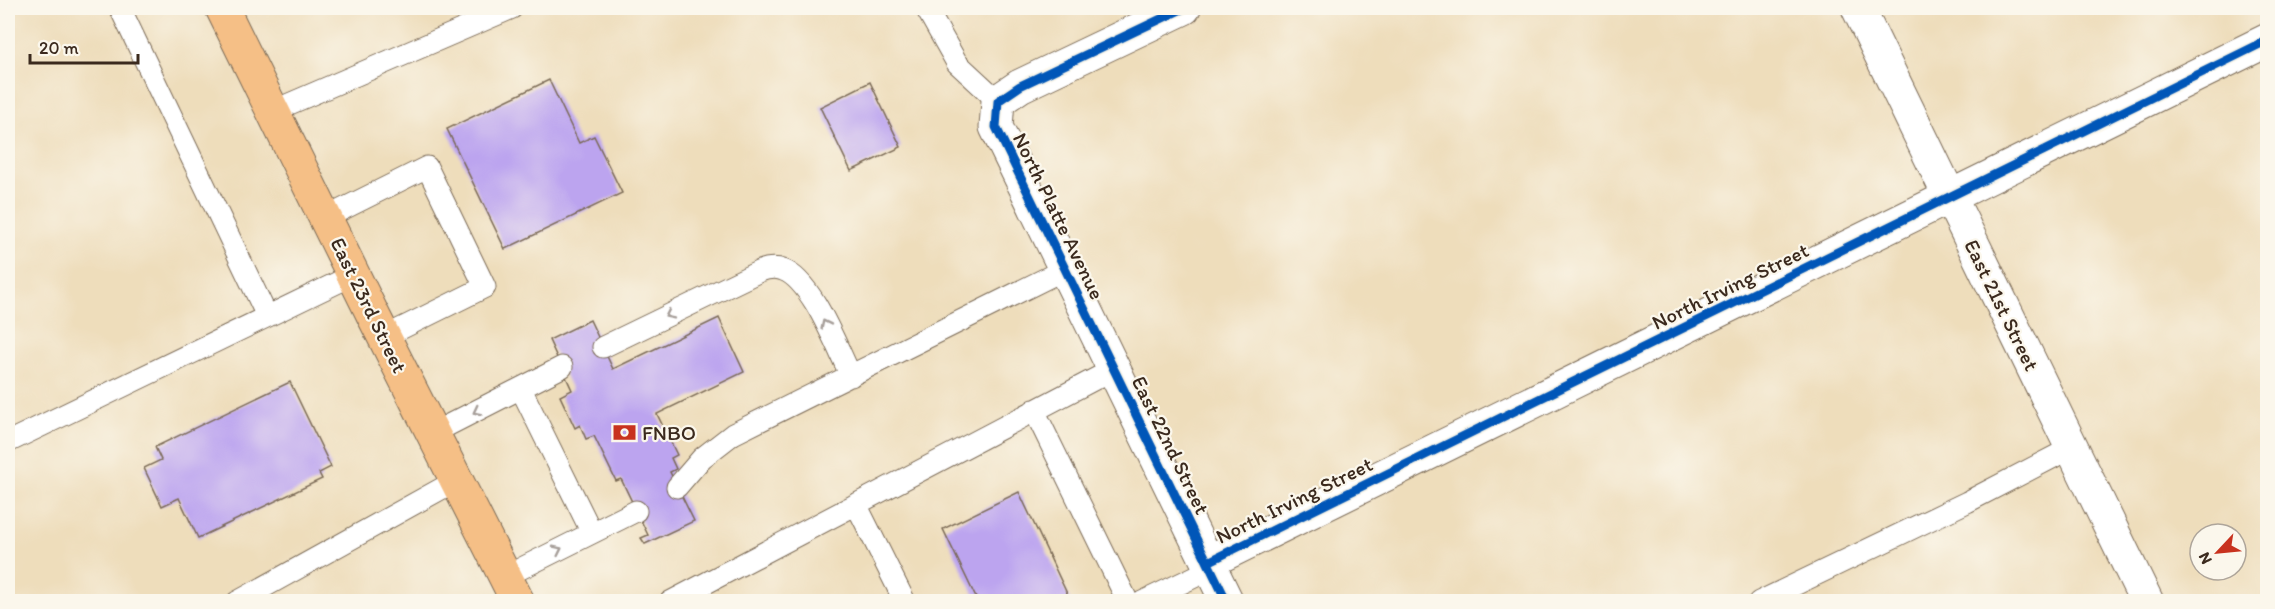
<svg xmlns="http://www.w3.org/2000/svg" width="2275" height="609" viewBox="0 0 2275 609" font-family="Itim,sans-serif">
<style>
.building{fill:#bca4ef}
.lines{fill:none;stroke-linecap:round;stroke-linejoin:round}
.lane-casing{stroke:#7a6955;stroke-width:23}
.street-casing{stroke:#7a6955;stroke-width:35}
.primary-casing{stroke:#7a6955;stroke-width:35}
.lane{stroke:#fff;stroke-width:21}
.street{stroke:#fff;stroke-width:33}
.primary{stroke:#f5bf86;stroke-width:33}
.cycleway-casing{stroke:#fbf7ec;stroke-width:13}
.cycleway{stroke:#0057b8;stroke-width:9}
.oneway{stroke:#a79f9a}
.labels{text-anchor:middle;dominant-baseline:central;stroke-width:4.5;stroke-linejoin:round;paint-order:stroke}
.street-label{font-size:21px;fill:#3b2a1e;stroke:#fbf7ec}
.poi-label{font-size:21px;fill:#3b2a1e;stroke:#fbf7ec;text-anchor:start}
</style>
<rect width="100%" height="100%" fill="#fbf7ec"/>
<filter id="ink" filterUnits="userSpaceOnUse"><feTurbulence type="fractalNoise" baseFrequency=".0167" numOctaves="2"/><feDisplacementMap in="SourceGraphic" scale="12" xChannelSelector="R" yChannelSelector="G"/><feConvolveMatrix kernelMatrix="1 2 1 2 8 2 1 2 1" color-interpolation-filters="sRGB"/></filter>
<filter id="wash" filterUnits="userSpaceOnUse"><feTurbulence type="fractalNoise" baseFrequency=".008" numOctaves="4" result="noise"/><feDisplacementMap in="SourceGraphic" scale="24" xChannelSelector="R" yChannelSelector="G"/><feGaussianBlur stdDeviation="1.35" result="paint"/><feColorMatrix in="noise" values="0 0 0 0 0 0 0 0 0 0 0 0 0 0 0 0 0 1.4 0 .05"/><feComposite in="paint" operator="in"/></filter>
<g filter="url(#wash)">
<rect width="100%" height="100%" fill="#edb"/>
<g id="blocks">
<path class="building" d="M 549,80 L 579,143 L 594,136 L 622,193 L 505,249 L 447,129 Z
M 870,82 L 901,147 L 851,171 L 820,107 Z
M 719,318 L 744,372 L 657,414 L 677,455 L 671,458 L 676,469 L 670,472 L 694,521 L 645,544 L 641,538 L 648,535 L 621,479 L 616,481 L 594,436 L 586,439 L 580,425 L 575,428 L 560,396 L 572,390 L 549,340 L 590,320 L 613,369 Z
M 290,382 L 331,467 L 319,473 L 322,479 L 198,538 L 179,498 L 162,506 L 144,468 L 161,460 L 155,447 Z
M 1019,492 L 1071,602 L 978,602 L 943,529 Z"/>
</g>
</g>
<g filter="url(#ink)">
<use href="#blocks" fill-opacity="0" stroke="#7a6955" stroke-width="1.5"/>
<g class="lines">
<defs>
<path id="lane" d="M 120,8 L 267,316
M 926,8 L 957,63 L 998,101
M 273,111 L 512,8
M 325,218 L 427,167 L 485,287 L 384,337
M 603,347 L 760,271 C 768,268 775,267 783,270 C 812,280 837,348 851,376
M 521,389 L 592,533
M 1034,410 L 1128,602
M 433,433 L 562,367
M 8,442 L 353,275
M 677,487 L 702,458 L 733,434 L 1065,269
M 856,504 L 905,602
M 506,576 L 636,511
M 237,602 L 457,480
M 670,602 L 1114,369
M 1142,602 L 1211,569
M 1759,602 L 1967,502 L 2073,447"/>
<path id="street" d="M 1184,8 L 1020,86 L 998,101 L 996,127 L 1227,602
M 1858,8 L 2147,602
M 1208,562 L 2268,40"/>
<path id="primary" d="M 222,8 L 375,319 L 518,602"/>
</defs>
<use href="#lane" class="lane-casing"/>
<use href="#street" class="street-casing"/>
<use href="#primary" class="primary-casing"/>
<use href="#lane" class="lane"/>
<use href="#street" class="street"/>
<use href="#primary" class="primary"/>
<defs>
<path id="cycleway" d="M 1184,8 L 1020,86 L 998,101 L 996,127 L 1227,602
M 1208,562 L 2268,40"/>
</defs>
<use href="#cycleway" class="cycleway-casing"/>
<use href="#cycleway" class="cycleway"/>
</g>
<defs><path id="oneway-chevron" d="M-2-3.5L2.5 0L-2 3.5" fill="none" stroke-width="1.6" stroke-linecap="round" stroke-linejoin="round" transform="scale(1.5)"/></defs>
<g class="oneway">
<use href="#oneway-chevron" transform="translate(669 315) rotate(154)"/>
<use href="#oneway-chevron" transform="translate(825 324) rotate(-116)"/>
<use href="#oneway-chevron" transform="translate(477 411) rotate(153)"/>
<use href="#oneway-chevron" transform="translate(558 550) rotate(-26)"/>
</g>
</g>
<defs>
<symbol id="bank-bare" viewBox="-9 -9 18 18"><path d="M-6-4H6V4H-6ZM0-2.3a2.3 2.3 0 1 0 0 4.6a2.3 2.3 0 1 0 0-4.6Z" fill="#c8321e" stroke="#fbf7ec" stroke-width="2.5" paint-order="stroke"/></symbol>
</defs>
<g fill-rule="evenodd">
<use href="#bank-bare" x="608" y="416" width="33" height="33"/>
</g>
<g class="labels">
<g class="street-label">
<text transform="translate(1059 216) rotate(64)">North Platte Avenue</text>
<text transform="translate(1730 286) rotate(-26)">North Irving Street</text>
<text transform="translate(369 305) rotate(64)">East 23rd Street</text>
<text transform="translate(2002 305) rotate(64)">East 21st Street</text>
<text transform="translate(1171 445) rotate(64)">East 22nd Street</text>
<text transform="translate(1294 500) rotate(-26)">North Irving Street</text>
</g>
<g class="poi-label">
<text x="642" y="432">FNBO</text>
</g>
</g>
<rect width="2275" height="609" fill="none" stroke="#fbf7ec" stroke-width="30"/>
<g transform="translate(2218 552) rotate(244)"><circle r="28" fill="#fbf7ec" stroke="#aea59a" stroke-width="1.5"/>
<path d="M0-4.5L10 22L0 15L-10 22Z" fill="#c8321e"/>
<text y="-9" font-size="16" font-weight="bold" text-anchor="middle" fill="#3b2a1e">N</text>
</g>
<path d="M30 54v9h108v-9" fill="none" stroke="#3b2a1e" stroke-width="3"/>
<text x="39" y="54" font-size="18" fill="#3b2a1e" stroke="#fbf7ec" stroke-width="4.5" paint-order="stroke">20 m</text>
</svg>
